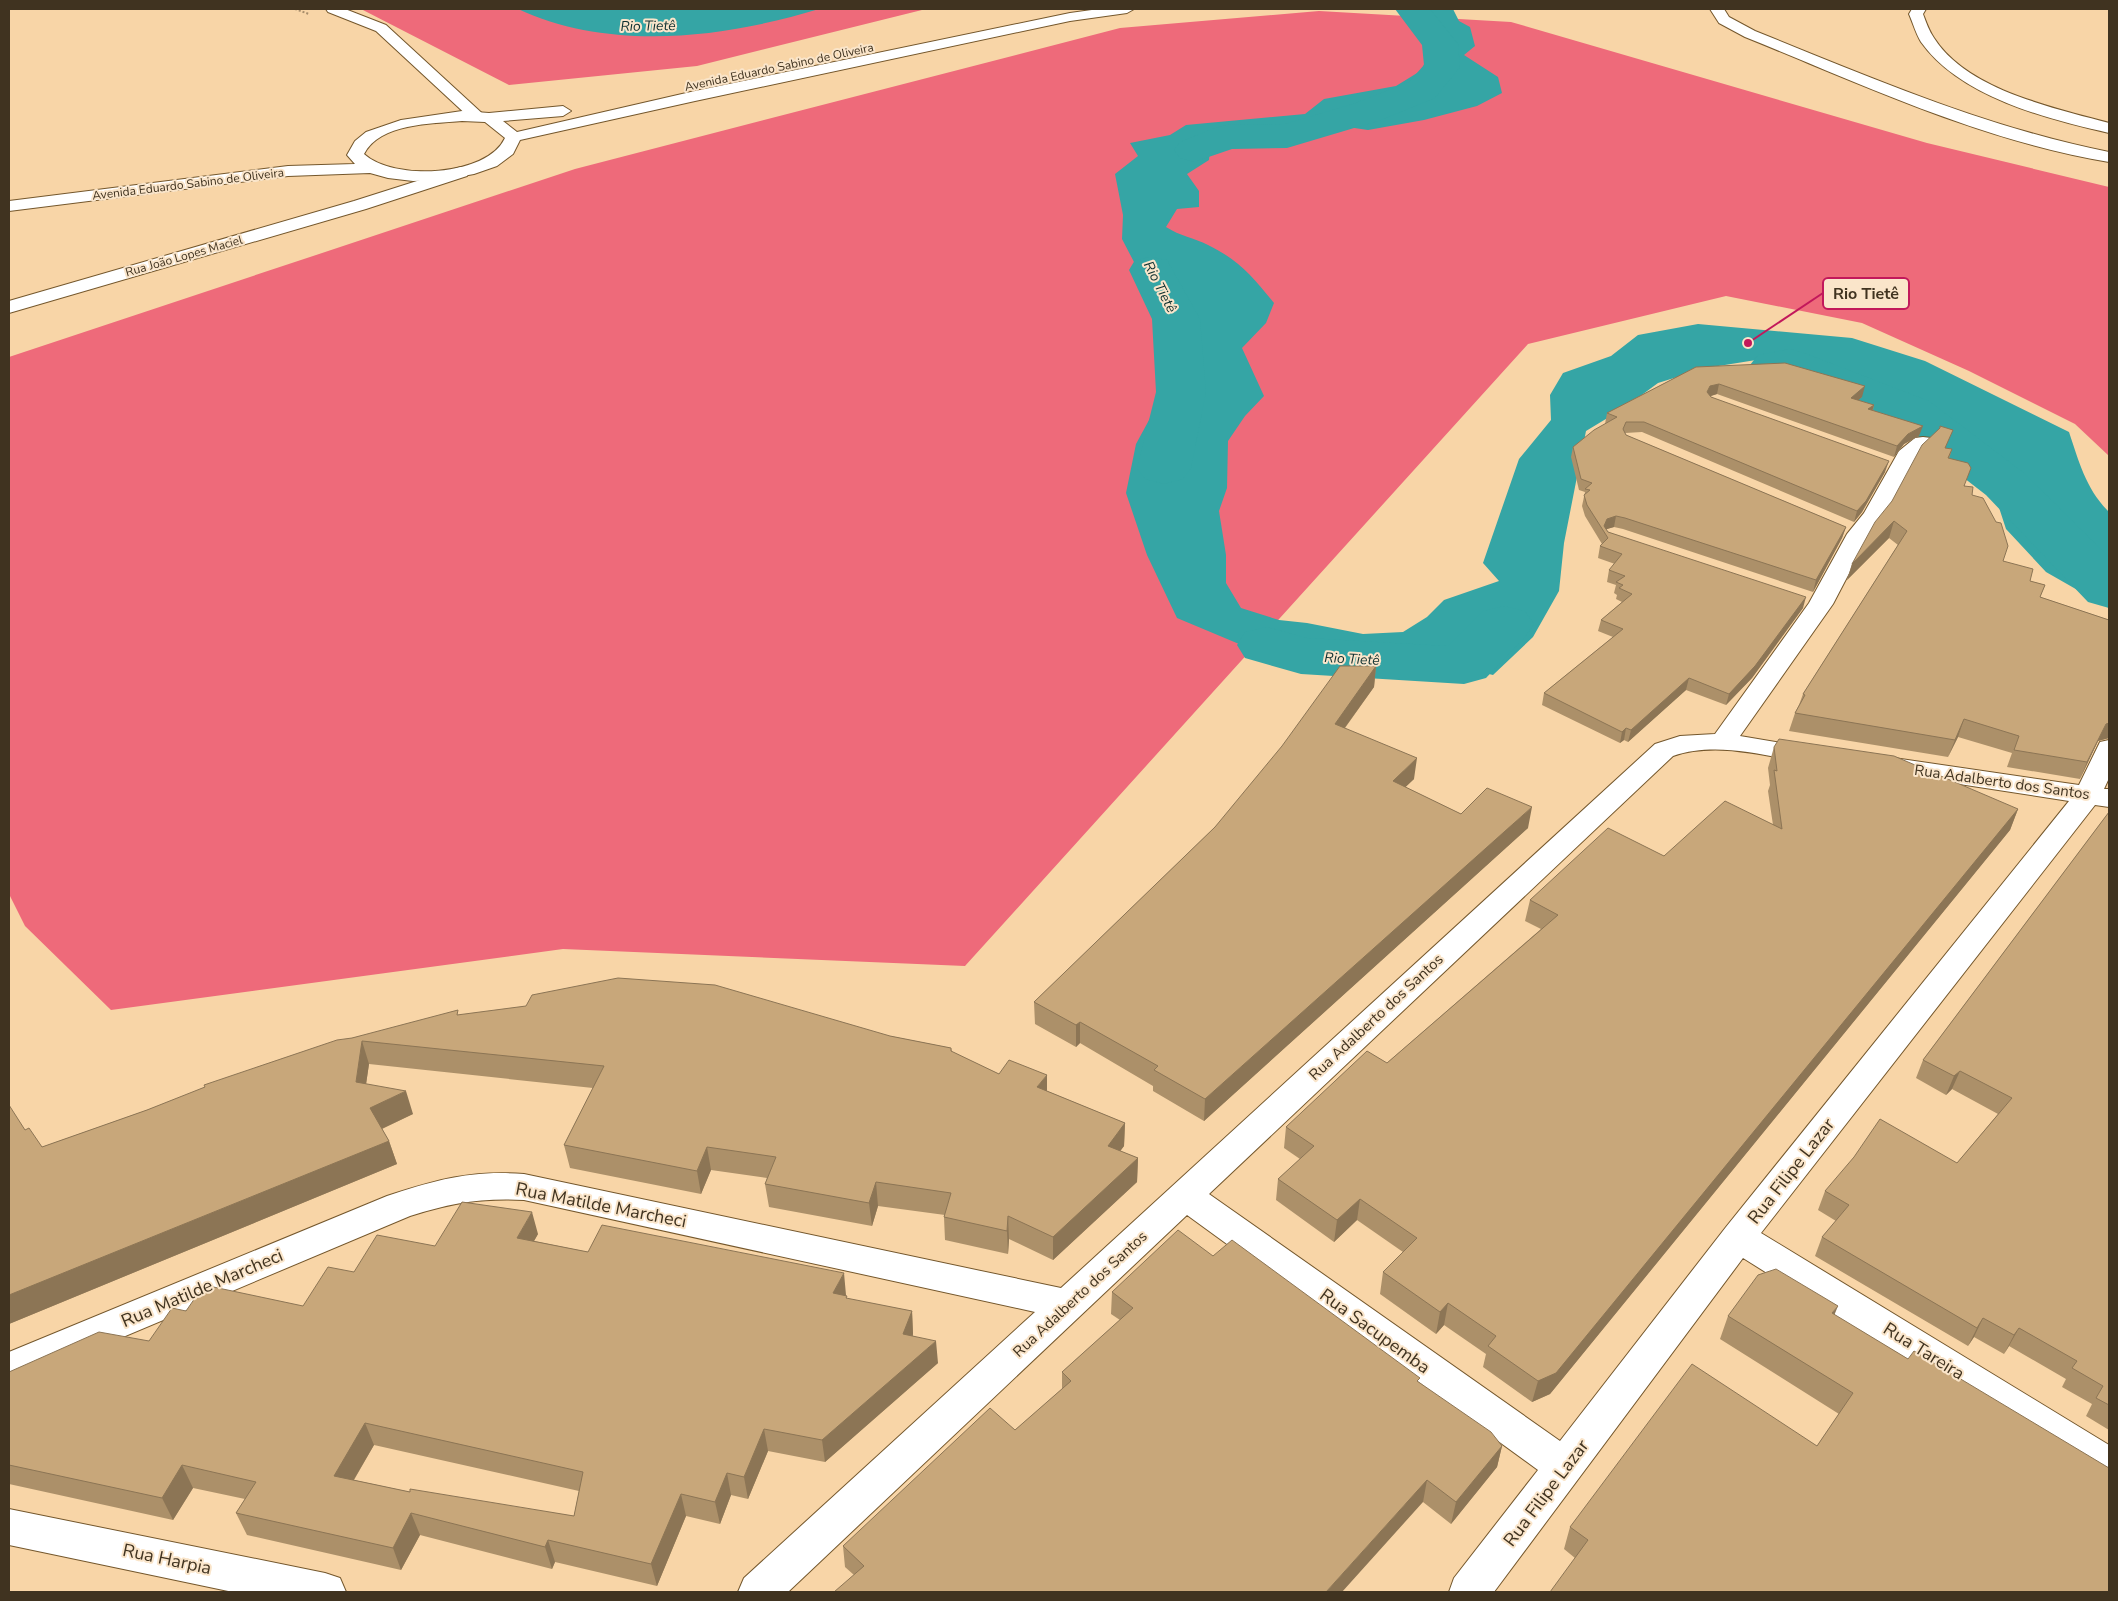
<svg xmlns="http://www.w3.org/2000/svg" width="2118" height="1601" viewBox="0 0 2118 1601" font-family="'Nunito Sans',sans-serif">
<style>
.forest{fill:#ee6a7a}
.water{fill:#35a5a5}
.lines{fill:none;stroke-linecap:round;stroke-linejoin:round}
.river{fill:#35a5a5;fill-rule:evenodd}
.minor-casing{stroke:#74572c;stroke-width:2}
.major-casing{stroke:#74572c;stroke-width:2}
.path{stroke:#a78d6b;stroke-width:2;stroke-dasharray:2 2;stroke-linecap:butt}
.minor{fill:#fff;fill-rule:evenodd}
.major{fill:#fff;fill-rule:evenodd}
.wall{fill:#ac9069;fill-rule:evenodd}
.shaded-wall{fill:#8c7555}
.building{fill:#c8a77a;stroke:#8c7555;fill-rule:evenodd}
.labels{text-anchor:middle;dominant-baseline:central;stroke-width:4;stroke-linejoin:round;paint-order:stroke}
.far-street-label{font-size:12px;fill:#403320;stroke:#fae5ca}
.far-water-label{font-size:14px;font-style:italic;fill:#0e3030;stroke:#fae5ca}
.street-label{font-size:15px;fill:#403320;stroke:#fae5ca}
.near-street-label{font-size:18px;fill:#403320;stroke:#fae5ca}
.leader{fill:none;stroke:#c2185b;stroke-width:2}
.callout-dot{fill:#c2185b;stroke:#fae5ca;stroke-width:2}
.callout{fill:#fae5ca;stroke:#c2185b;stroke-width:2}
.callout-label{font-size:16px;text-anchor:middle;font-weight:bold;fill:#403320}
</style>
<rect width="100%" height="100%" fill="#f8d5a7"/>
<path class="forest" d="M 361,9 L 926,9 L 697,66 L 509,85 Z
M 1319,11 L 1511,22 L 1927,143 L 2109,187 L 2109,456 L 2075,424 L 1969,371 L 1862,323 L 1726,296 L 1528,344 L 965,966 L 563,949 L 111,1010 L 25,926 L 9,894 L 9,357 L 575,169 L 1120,28 Z"/>
<path class="water" d="M 518,9 L 819,9 C 724,38 610,52 518,9 Z
M 1399,9 L 1453,9 L 1459,21 L 1470,27 L 1475,46 L 1464,55 L 1498,77 L 1502,93 L 1477,106 L 1424,120 L 1368,130 L 1327,124 L 1263,140 L 1233,142 L 1210,149 L 1209,160 L 1187,174 L 1199,191 L 1199,207 L 1177,209 L 1166,227 C 1180,236 1194,238 1208,245 C 1239,260 1253,277 1274,303 L 1266,323 L 1242,348 L 1264,396 L 1245,416 L 1228,441 L 1227,488 L 1219,511 L 1226,555 L 1226,583 L 1241,608 L 1279,620 L 1307,623 L 1363,634 L 1403,632 L 1427,617 L 1444,600 L 1499,581 L 1483,563 L 1519,459 L 1551,420 L 1550,395 L 1563,373 L 1611,356 L 1638,335 L 1698,324 L 1852,338 L 1925,361 L 2069,432 C 2079,462 2086,489 2109,512 L 2109,608 L 2046,572 L 2006,529 L 1991,483 L 1949,440 L 1917,415 L 1856,381 L 1805,365 L 1756,360 L 1706,368 L 1658,383 L 1624,408 L 1586,431 L 1564,543 L 1559,591 L 1533,637 L 1493,675 L 1448,664 L 1360,659 L 1319,667 L 1251,649 L 1177,618 L 1147,555 L 1126,493 L 1136,444 L 1161,398 L 1190,367 L 1173,352 L 1172,327 L 1161,294 L 1134,262 L 1122,239 L 1123,215 L 1115,174 L 1138,156 L 1130,143 L 1170,135 L 1186,125 L 1305,114 L 1324,99 L 1396,86 L 1422,70 L 1432,40 L 1424,25 Z"/>
<g class="lines">
<path class="river" d="M 1395,9 L 1430,9 L 1458,44 L 1460,67 L 1435,98 L 1381,120 L 1287,148 L 1232,149 L 1194,162 L 1180,158 L 1174,150 L 1180,142 L 1212,129 L 1226,125 L 1285,124 L 1353,104 L 1409,82 L 1424,65 L 1422,45 Z
M 1151,257 L 1167,260 L 1200,319 L 1206,392 L 1191,468 L 1183,479 L 1164,484 L 1145,479 L 1137,468 L 1156,392 L 1152,319 L 1129,270 L 1135,260 Z
M 1790,349 L 1807,354 L 1929,401 L 2024,473 L 2109,557 L 2109,608 L 2088,602 L 1986,495 L 1893,423 L 1784,379 L 1775,380 L 1758,375 L 1750,365 L 1758,355 Z
M 1504,606 L 1525,611 L 1534,624 L 1525,637 L 1486,678 L 1464,684 L 1301,674 L 1245,658 L 1237,645 L 1245,632 L 1267,627 L 1307,638 L 1448,646 L 1483,611 Z"/>
<defs>
<path id="minor" d="M 326,9 L 345,9 L 386,25 L 485,116 L 477,121 L 471,119 L 376,31 L 328,12 Z
M 1710,9 L 1724,9 L 1729,17 L 1755,31 C 1872,78 1984,127 2109,152 L 2109,162 C 1982,141 1864,85 1745,37 L 1719,23 Z
M 1912,9 L 1926,9 L 1923,14 C 1926,22 1929,31 1934,38 C 1967,90 2054,108 2109,123 L 2109,133 C 2047,119 1960,97 1921,42 C 1916,34 1913,23 1909,14 Z
M 461,167 L 467,168 L 469,172 L 467,176 L 366,209 L 9,313 L 9,301 L 354,201 Z
M 1923,437 L 1931,438 L 1934,443 L 1916,460 L 1885,516 L 1868,537 L 1833,604 L 1740,736 L 1818,749 L 1822,755 L 1818,761 L 1809,763 C 1765,756 1717,741 1673,756 L 1209,1194 L 1560,1441 L 1726,1227 L 2069,801 L 1894,774 L 1884,772 L 1881,766 L 1884,760 L 1894,758 L 2079,785 L 2100,742 L 2109,740 L 2109,778 L 2104,789 L 2109,789 L 2109,807 L 2095,805 L 1761,1233 L 2109,1445 L 2109,1483 L 2095,1478 L 1743,1258 L 1494,1592 L 1449,1592 L 1454,1578 L 1538,1470 L 1187,1215 L 788,1592 L 738,1592 L 744,1578 L 1035,1312 L 524,1200 C 479,1198 452,1203 410,1216 L 9,1385 L 9,1352 L 387,1196 C 436,1180 471,1170 524,1174 L 1061,1288 L 1655,744 L 1680,736 L 1715,734 L 1809,603 L 1847,534 L 1864,513 L 1899,451 L 1915,438 Z
M 9,1509 L 325,1573 L 340,1578 L 346,1592 L 233,1592 L 9,1545 Z"/>
<path id="major" d="M 1099,9 L 1134,9 L 1127,13 L 1070,21 L 695,101 L 520,140 L 513,154 L 497,166 L 474,174 L 441,180 L 413,181 L 388,178 L 370,173 L 288,176 L 9,211 L 9,201 L 288,166 L 355,164 L 347,155 L 355,141 L 366,132 L 401,120 L 462,111 L 489,113 L 563,106 L 571,111 L 563,116 L 503,121 L 517,132 L 695,91 L 1070,13 ZM 462,121 L 485,122 L 505,138 C 487,177 393,181 364,154 C 380,123 431,124 462,121 Z"/>
</defs>
<use href="#minor" class="minor-casing"/>
<use href="#major" class="major-casing"/>
<path class="path" d="M 295,9 L 309,14"/>
<use href="#minor" class="minor"/>
<use href="#major" class="major"/>
</g>
<path class="wall" d="M 1696,367 L 1862,397 L 1858,400 L 1874,405 L 1873,410 L 1919,436 L 1904,444 L 1894,457 L 1717,394 L 1710,396 L 1711,397 L 1885,472 L 1862,512 L 1854,522 L 1642,432 L 1625,433 L 1626,435 L 1846,527 L 1842,538 L 1813,592 L 1623,529 L 1614,527 L 1606,529 L 1608,532 L 1803,608 L 1752,678 L 1726,705 L 1686,690 L 1628,742 L 1624,740 L 1620,743 L 1542,705 L 1544,693 L 1613,637 L 1598,631 L 1601,620 L 1622,602 L 1616,599 L 1617,595 L 1614,593 L 1616,585 L 1607,582 L 1609,570 L 1615,564 L 1598,558 L 1600,546 L 1602,544 L 1585,516 L 1582,506 L 1585,492 L 1579,490 L 1571,457 L 1573,447 L 1605,424 L 1607,413 Z
M 1940,426 L 1946,448 L 1952,449 L 1949,459 L 1965,486 L 1972,495 L 2003,561 L 2030,581 L 2045,585 L 2040,597 L 2109,620 L 2109,739 L 2109,738 L 2098,741 L 2080,779 L 2007,767 L 2012,753 L 1958,737 L 1948,757 L 1789,731 L 1795,713 L 1799,705 L 1803,694 L 1898,545 L 1889,538 L 1847,580 L 1852,564 L 1892,501 L 1939,430 Z
M 1376,666 L 1374,687 L 1345,728 L 1414,779 L 1405,787 L 1461,814 L 1528,828 L 1204,1121 L 1153,1091 L 1153,1086 L 1080,1043 L 1076,1047 L 1035,1024 L 1034,1002 L 1215,827 Z
M 1774,747 L 2018,809 L 2010,830 L 1550,1394 L 1532,1402 L 1483,1367 L 1486,1354 L 1444,1325 L 1436,1334 L 1380,1294 L 1383,1272 L 1403,1252 L 1357,1220 L 1334,1242 L 1276,1200 L 1278,1179 L 1300,1159 L 1284,1148 L 1286,1127 L 1387,1063 L 1541,929 L 1525,921 L 1530,900 L 1664,856 L 1773,825 L 1768,791 L 1770,785 L 1768,768 Z
M 2109,812 L 2109,1430 L 2086,1416 L 2092,1404 L 2062,1387 L 2066,1379 L 2009,1346 L 2004,1354 L 1974,1337 L 1968,1346 L 1815,1256 L 1822,1237 L 1836,1221 L 1818,1210 L 1825,1191 L 1957,1163 L 1998,1114 L 1952,1089 L 1946,1095 L 1916,1078 L 1923,1060 Z
M 459,1015 L 890,1036 L 951,1048 L 952,1052 L 999,1074 L 1047,1091 L 1125,1123 L 1124,1146 L 1120,1151 L 1138,1158 L 1137,1182 L 1053,1260 L 1009,1239 L 1008,1254 L 945,1240 L 944,1217 L 945,1215 L 878,1206 L 872,1226 L 769,1207 L 765,1184 L 767,1178 L 711,1170 L 701,1194 L 570,1168 L 564,1145 L 593,1088 L 369,1064 L 366,1084 L 413,1114 L 382,1129 L 389,1141 L 397,1164 L 9,1324 L 25,1130 L 42,1147 L 352,1038 Z
M 538,1234 L 534,1241 L 588,1252 L 846,1295 L 847,1299 L 912,1311 L 913,1334 L 913,1336 L 938,1363 L 825,1462 L 768,1451 L 748,1499 L 731,1495 L 720,1524 L 686,1516 L 657,1586 L 555,1562 L 552,1569 L 420,1535 L 401,1570 L 247,1535 L 236,1513 L 245,1499 L 193,1488 L 173,1520 L 9,1484 L 9,1372 L 149,1341 L 186,1311 L 303,1306 L 354,1272 L 435,1246 ZM 374,1445 L 579,1491 L 574,1516 L 410,1492 L 354,1480 Z
M 1213,1256 L 1419,1382 L 1502,1446 L 1497,1467 L 1451,1524 L 1423,1502 L 854,1575 L 845,1567 L 843,1546 L 1015,1430 L 1062,1389 L 1062,1372 L 1120,1320 L 1111,1314 L 1112,1292 Z
M 1834,1315 L 1908,1359 L 2109,1468 L 1575,1558 L 1564,1549 L 1570,1527 L 1817,1446 L 1839,1414 L 1720,1339 L 1728,1316 Z"/>
<path class="shaded-wall" d="M 1719,384 L 1717,394 L 1708,397 L 1707,392 L 1710,386 Z
M 1865,386 L 1862,397 L 1848,409 L 1851,398 Z
M 1874,405 L 1871,415 L 1868,409 Z
M 1923,426 L 1919,436 L 1904,444 L 1894,457 L 1897,446 L 1908,434 Z
M 1889,461 L 1885,472 L 1862,512 L 1854,522 L 1857,511 Z
M 1616,516 L 1614,527 L 1604,530 L 1604,526 L 1607,519 Z
M 1894,521 L 1889,538 L 1847,580 L 1852,564 Z
M 1846,527 L 1842,538 L 1813,592 L 1816,580 Z
M 1806,597 L 1803,608 L 1752,678 L 1726,705 L 1729,694 Z
M 1376,666 L 1374,687 L 1333,744 L 1335,724 Z
M 1689,678 L 1686,690 L 1628,742 L 1631,730 Z
M 1964,719 L 1958,737 L 1948,757 L 1955,740 Z
M 2109,723 L 2109,738 L 2098,741 L 2080,779 L 2087,762 L 2106,724 Z
M 1626,728 L 1624,740 L 1620,743 L 1622,732 Z
M 1417,758 L 1414,779 L 1390,802 L 1393,781 Z
M 1532,807 L 1528,828 L 1204,1121 L 1205,1099 Z
M 2018,809 L 2010,830 L 1550,1394 L 1532,1402 L 1538,1381 Z
M 1080,1022 L 1080,1043 L 1076,1047 L 1076,1025 Z
M 362,1041 L 369,1064 L 363,1105 L 356,1082 Z
M 1960,1071 L 1952,1089 L 1946,1095 L 1954,1076 Z
M 1047,1075 L 1047,1098 L 1037,1087 Z
M 406,1091 L 413,1114 L 377,1131 L 370,1108 Z
M 1125,1123 L 1124,1146 L 1107,1169 L 1108,1146 Z
M 389,1141 L 397,1164 L 9,1324 L 9,1295 Z
M 707,1147 L 711,1170 L 701,1194 L 697,1171 Z
M 1138,1158 L 1137,1182 L 1053,1260 L 1053,1237 Z
M 876,1182 L 878,1206 L 872,1226 L 869,1203 Z
M 1360,1199 L 1357,1220 L 1334,1242 L 1337,1220 Z
M 532,1212 L 538,1234 L 523,1260 L 517,1238 Z
M 1008,1216 L 1009,1239 L 1008,1254 L 1007,1231 Z
M 844,1273 L 846,1295 L 835,1316 L 833,1293 Z
M 1448,1303 L 1444,1325 L 1436,1334 L 1440,1312 Z
M 1838,1306 L 1829,1328 L 1832,1313 Z
M 912,1311 L 913,1334 L 905,1356 L 903,1334 Z
M 1983,1318 L 1974,1337 L 1968,1346 L 1977,1328 Z
M 2019,1328 L 2009,1346 L 2004,1354 L 2014,1335 Z
M 936,1341 L 938,1363 L 825,1462 L 822,1440 Z
M 365,1423 L 374,1445 L 343,1498 L 334,1476 Z
M 764,1429 L 768,1451 L 748,1499 L 744,1477 Z
M 1502,1446 L 1497,1467 L 1451,1524 L 1456,1502 Z
M 182,1465 L 193,1488 L 173,1520 L 162,1498 Z
M 727,1473 L 731,1495 L 720,1524 L 715,1502 Z
M 1427,1480 L 1423,1502 L 1342,1592 L 1326,1592 Z
M 681,1494 L 686,1516 L 657,1586 L 651,1564 Z
M 411,1513 L 420,1535 L 401,1570 L 393,1548 Z
M 548,1540 L 555,1562 L 552,1569 L 545,1547 Z"/>
<path class="building" d="M 1785,363 L 1865,386 L 1851,398 L 1874,405 L 1868,409 L 1923,426 L 1908,434 L 1897,446 L 1719,384 L 1710,386 L 1707,392 L 1711,397 L 1889,461 L 1866,501 L 1857,511 L 1644,422 L 1626,422 L 1623,429 L 1626,435 L 1846,527 L 1816,580 L 1625,518 L 1616,516 L 1607,519 L 1604,526 L 1608,532 L 1806,597 L 1755,666 L 1729,694 L 1689,678 L 1631,730 L 1626,728 L 1622,732 L 1544,693 L 1623,629 L 1601,620 L 1632,594 L 1619,588 L 1623,585 L 1616,582 L 1625,576 L 1609,570 L 1622,554 L 1600,546 L 1608,538 L 1587,505 L 1584,495 L 1590,490 L 1585,489 L 1592,483 L 1581,479 L 1573,447 L 1594,430 L 1617,417 L 1607,413 L 1696,367 Z
M 1940,426 L 1953,430 L 1945,448 L 1952,449 L 1948,458 L 1968,463 L 1971,468 L 1964,486 L 1973,487 L 1972,495 L 1983,498 L 1996,522 L 2001,523 L 2008,546 L 2003,561 L 2033,569 L 2030,581 L 2045,585 L 2040,597 L 2109,620 L 2109,723 L 2106,724 L 2087,762 L 2014,750 L 2019,736 L 1964,719 L 1955,740 L 1795,713 L 1805,695 L 1803,694 L 1907,531 L 1894,521 L 1852,564 L 1875,522 L 1892,501 L 1922,445 L 1940,428 Z
M 1340,666 L 1376,666 L 1335,724 L 1417,758 L 1393,781 L 1461,814 L 1487,788 L 1532,807 L 1205,1099 L 1154,1070 L 1158,1066 L 1080,1022 L 1076,1025 L 1034,1002 L 1215,827 L 1282,746 Z
M 1779,739 L 1894,756 L 2018,809 L 1556,1373 L 1538,1381 L 1488,1346 L 1496,1336 L 1448,1303 L 1440,1312 L 1383,1272 L 1417,1238 L 1360,1199 L 1337,1220 L 1278,1179 L 1314,1146 L 1286,1127 L 1367,1051 L 1387,1063 L 1558,915 L 1530,900 L 1608,828 L 1664,856 L 1725,801 L 1782,829 L 1774,770 L 1777,771 L 1774,747 Z
M 2109,812 L 2109,1405 L 2096,1398 L 2103,1386 L 2072,1368 L 2077,1361 L 2019,1328 L 2014,1335 L 1983,1318 L 1977,1328 L 1822,1237 L 1849,1205 L 1825,1191 L 1854,1157 L 1880,1119 L 1957,1163 L 2012,1098 L 1960,1071 L 1954,1076 L 1923,1060 Z
M 618,978 L 715,985 L 890,1036 L 951,1048 L 951,1051 L 999,1074 L 1009,1060 L 1047,1075 L 1037,1087 L 1125,1123 L 1108,1146 L 1138,1158 L 1053,1237 L 1008,1216 L 1007,1231 L 944,1217 L 951,1193 L 876,1182 L 869,1203 L 765,1184 L 776,1157 L 707,1147 L 697,1171 L 564,1145 L 604,1066 L 362,1041 L 356,1082 L 406,1091 L 370,1108 L 389,1141 L 9,1295 L 9,1105 L 25,1130 L 29,1128 L 42,1147 L 147,1110 L 205,1087 L 204,1085 L 337,1040 L 352,1038 L 458,1010 L 457,1015 L 526,1006 L 532,995 Z
M 462,1202 L 532,1212 L 517,1238 L 588,1252 L 602,1225 L 844,1273 L 833,1293 L 847,1296 L 846,1298 L 912,1311 L 903,1334 L 936,1341 L 822,1440 L 764,1429 L 744,1477 L 727,1473 L 715,1502 L 681,1494 L 651,1564 L 548,1540 L 545,1547 L 411,1513 L 393,1548 L 236,1513 L 256,1482 L 182,1465 L 162,1498 L 9,1465 L 9,1372 L 99,1332 L 149,1341 L 172,1308 L 186,1311 L 204,1285 L 303,1306 L 328,1267 L 354,1272 L 377,1235 L 435,1246 ZM 365,1423 L 583,1472 L 574,1516 L 410,1489 L 410,1492 L 334,1476 Z
M 1178,1230 L 1213,1256 L 1232,1240 L 1420,1378 L 1417,1381 L 1491,1432 L 1502,1446 L 1456,1502 L 1427,1480 L 1326,1592 L 834,1592 L 864,1566 L 843,1546 L 990,1408 L 1015,1430 L 1071,1381 L 1062,1372 L 1133,1308 L 1112,1292 Z
M 1776,1269 L 1838,1306 L 1832,1313 L 1908,1359 L 1914,1351 L 2109,1468 L 2109,1592 L 1550,1592 L 1588,1540 L 1570,1527 L 1692,1364 L 1817,1446 L 1853,1393 L 1728,1316 L 1758,1275 Z"/>
<g class="labels">
<g class="far-street-label">
<text transform="translate(779 67) rotate(-12)">Avenida Eduardo Sabino de Oliveira</text>
<text transform="translate(188 184) rotate(-7)">Avenida Eduardo Sabino de Oliveira</text>
<text transform="translate(184 256) rotate(-16)">Rua João Lopes Maciel</text>
</g>
<g class="far-water-label">
<text transform="translate(648 26) rotate(-1)">Rio Tietê</text>
<text transform="translate(1160 287) rotate(63)">Rio Tietê</text>
<text transform="translate(1352 659) rotate(3)">Rio Tietê</text>
</g>
<g class="street-label">
<text transform="translate(2002 782) rotate(8)">Rua Adalberto dos Santos</text>
<text transform="translate(1376 1017) rotate(-43)">Rua Adalberto dos Santos</text>
<text transform="translate(1080 1294) rotate(-43)">Rua Adalberto dos Santos</text>
</g>
<g class="near-street-label">
<text transform="translate(1791 1171) rotate(-52)">Rua Filipe Lazar</text>
<text transform="translate(601 1205) rotate(11)">Rua Matilde Marcheci</text>
<text transform="translate(202 1288) rotate(-23)">Rua Matilde Marcheci</text>
<text transform="translate(1375 1331) rotate(36)">Rua Sacupemba</text>
<text transform="translate(1924 1351) rotate(32)">Rua Tareira</text>
<text transform="translate(1546 1493) rotate(-53)">Rua Filipe Lazar</text>
<text transform="translate(167 1559) rotate(12)">Rua Harpia</text>
</g>
</g>
<path class="leader" d="M1748 343L1823 293"/>
<circle class="callout-dot" cx="1748" cy="343" r="5"/>
<rect class="callout" x="1823" y="278" width="86" height="31" rx="5"/>
<g class="callout-label">
<text x="1866" y="299">Rio Tietê</text>
</g>
<rect width="2118" height="1601" fill="none" stroke="#403320" stroke-width="20"/>
</svg>
